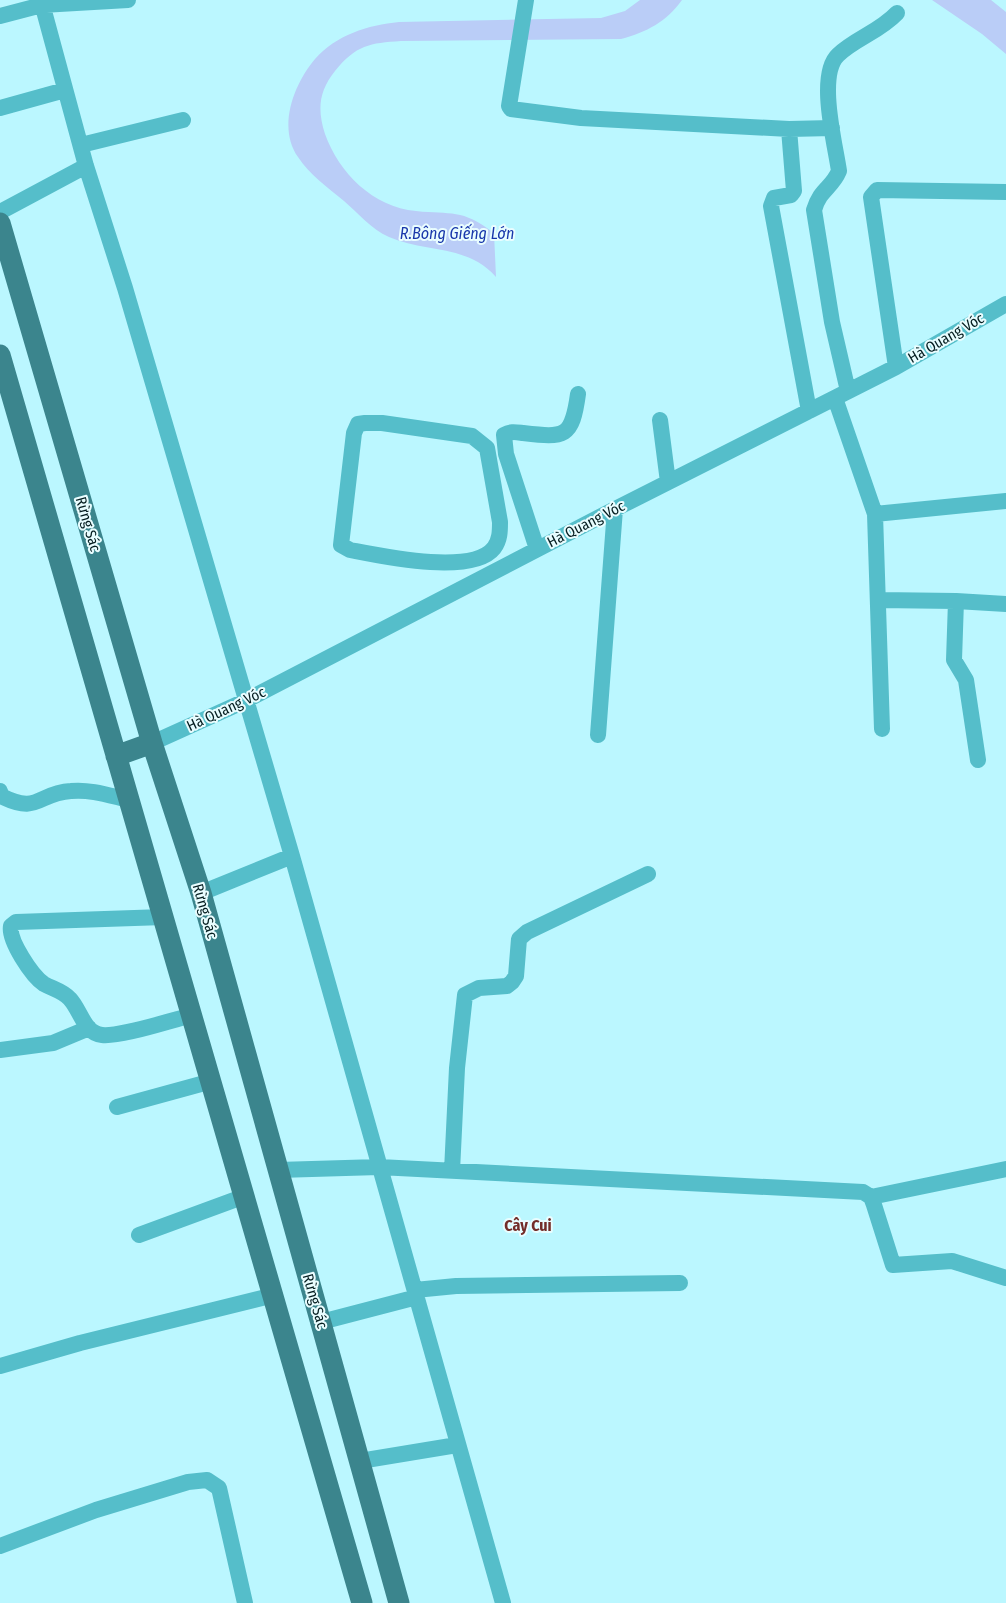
<svg xmlns="http://www.w3.org/2000/svg" width="1006" height="1603" viewBox="0 0 1006 1603" font-family="'Fira Sans Condensed',sans-serif">
<style>
.water{fill:#bacdf7}
.lines{fill:none;stroke-linecap:round;stroke-linejoin:round}
.minor{stroke:#55beca;stroke-width:16}
.major{stroke:#3b858d;stroke-width:21}
.labels{text-anchor:middle;dominant-baseline:central;stroke-width:4;stroke-linejoin:round;paint-order:stroke}
.street-label{font-size:15px;fill:#051d20;stroke:#e9fdff}
.water-label{font-size:16px;font-style:italic;fill:#1837ab;stroke:#e9fdff}
.neighbourhood-label{font-size:16px;font-weight:bold;fill:#732d29;stroke:#e9fdff}
</style>
<rect width="100%" height="100%" fill="#bbf7ff"/>
<path class="water" d="M 640,0 L 682,0 C 666,22 647,32 621,39 L 401,41 C 370,43 356,45 335,71 C 319,91 317,109 325,134 C 339,173 373,207 416,211 C 452,215 461,208 494,233 L 496,277 C 467,244 425,253 389,237 C 371,229 358,213 344,201 C 328,188 309,174 298,157 C 277,127 294,84 315,59 C 336,35 368,25 399,22 L 601,18 L 625,11 Z
M 932,0 L 991,0 L 1006,12 L 1006,54 L 982,34 Z"/>
<g class="lines">
<path class="minor" d="M 41,0 L 86,166 L 125,288 L 292,856 L 503,1603
M 526,0 L 509,106 L 511,109 L 581,118 L 789,129 L 794,191 L 791,195 L 774,198 L 771,206 L 809,411
M 0,16 L 42,5 L 128,0
M 0,108 L 65,90
M 789,129 L 832,128
M 81,145 L 183,120
M 0,212 L 86,166
M 896,367 L 871,197 L 877,190 L 1006,192
M 848,391 L 832,322 L 814,210 C 820,189 832,188 839,171 C 835,143 817,75 838,55 C 856,38 879,32 897,13
M 835,398 L 875,514 L 882,729
M 660,420 L 668,482
M 365,423 L 382,423 L 472,436 L 487,448 L 500,522 C 500,531 500,540 494,548 C 472,576 381,556 350,550 L 341,545 L 354,433 L 358,424 Z
M 875,514 L 1006,501
M 537,549 L 506,454 L 504,435 C 511,431 515,432 523,433 C 565,438 572,438 578,394
M 879,600 L 956,601 L 1006,604
M 956,601 L 954,660 L 966,680 L 978,760
M 598,735 L 615,509
M 152,743 L 245,701 L 615,509 L 896,367 L 1006,304
M 0,791 L 1,796 C 39,815 37,793 71,791 C 91,789 111,796 129,800
M 201,893 L 292,856
M 164,917 L 16,922 L 11,926 C 8,940 32,976 44,984 C 53,989 63,991 70,999 C 81,1011 84,1033 102,1035 C 122,1037 171,1020 193,1015
M 0,1050 L 53,1043 L 89,1028
M 117,1107 L 212,1081
M 278,1170 L 379,1167 L 863,1192 L 871,1197 L 874,1205 L 893,1265 L 952,1261 L 1006,1278
M 452,1171 L 457,1068 L 465,995 L 479,988 L 507,986 L 512,982 L 516,976 L 519,939 L 527,932 L 648,874
M 871,1197 L 1006,1169
M 139,1235 L 245,1196
M 415,1290 L 456,1286 L 680,1283
M 321,1322 L 417,1297
M 0,1366 L 80,1343 L 274,1295
M 360,1461 L 457,1445
M 0,1546 L 96,1510 L 188,1482 L 207,1480 L 219,1488 L 245,1603"/>
<path class="major" d="M 0,223 L 152,743 L 201,893 L 399,1603
M 0,355 L 362,1603
M 116,756 L 152,743"/>
</g>
<g class="labels">
<g class="street-label">
<text transform="translate(946 338) rotate(-30)">Hà Quang Vóc</text>
<text transform="translate(88 524) rotate(74)">Rừng Sác</text>
<text transform="translate(586 524) rotate(-27)">Hà Quang Vóc</text>
<text transform="translate(226 709) rotate(-25)">Hà Quang Vóc</text>
<text transform="translate(205 911) rotate(74)">Rừng Sác</text>
<text transform="translate(315 1301) rotate(74)">Rừng Sác</text>
</g>
<g class="water-label">
<text x="457" y="233">R.Bông Giếng Lớn</text>
</g>
<g class="neighbourhood-label">
<text x="528" y="1225">Cây Cui</text>
</g>
</g>
</svg>
